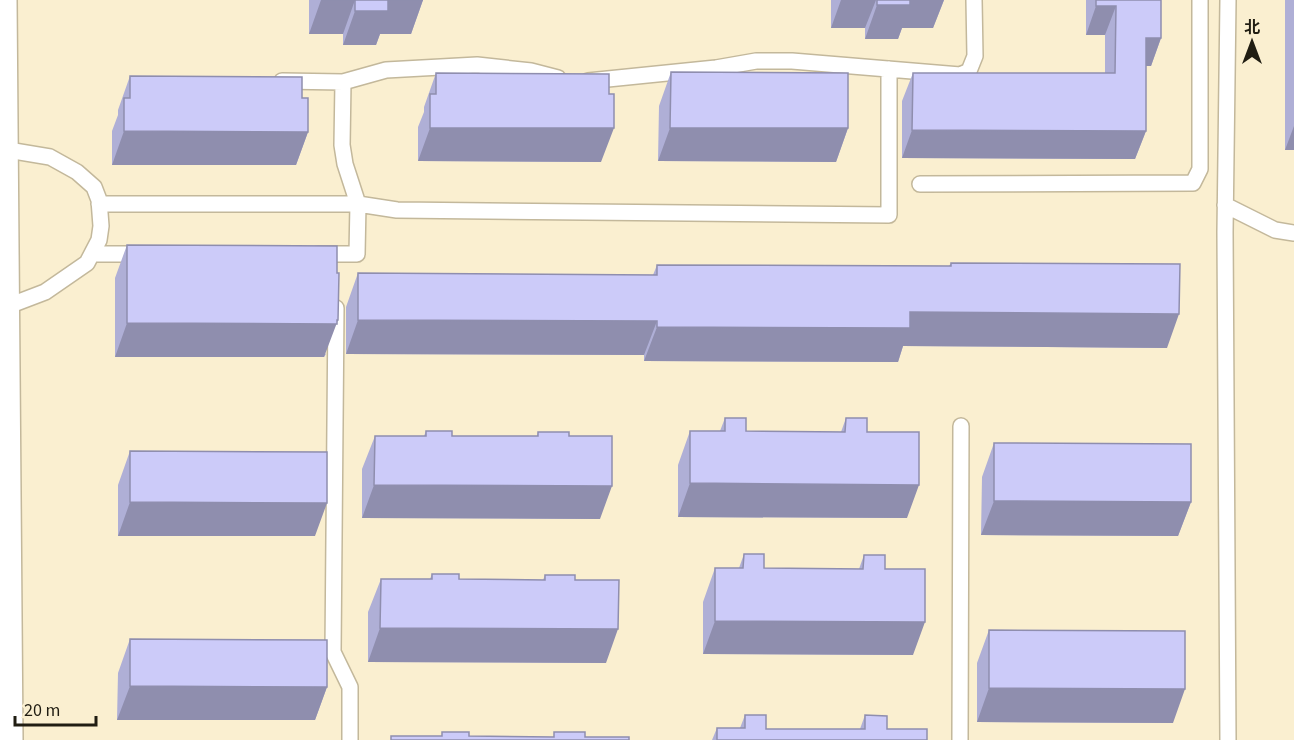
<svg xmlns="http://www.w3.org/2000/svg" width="1294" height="740" viewBox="0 0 1294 740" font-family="'Source Sans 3','Noto Sans SC',sans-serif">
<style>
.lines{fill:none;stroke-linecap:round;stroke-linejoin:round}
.service-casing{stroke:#c3b89b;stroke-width:18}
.tertiary-casing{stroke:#c3b89b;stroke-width:36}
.service{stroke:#fff;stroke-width:15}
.tertiary{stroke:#fff;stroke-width:33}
.wall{fill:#afafd6}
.shaded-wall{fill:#8f8eae}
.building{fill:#cccbf9;stroke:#8f8eae;stroke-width:1.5}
</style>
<rect width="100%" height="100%" fill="#faefd0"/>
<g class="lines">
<defs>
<path id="service" d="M 1228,0 L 1225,232 L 1228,740
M 282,81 L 343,82 L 386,70 L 477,65 L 531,71 L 558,78
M 588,81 L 716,68 L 756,61 L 792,61 L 960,75 L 969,71 L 975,56 L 974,0
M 343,82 L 342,145 L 345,164 L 358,204 L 397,210 L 889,215 L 889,69
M 2,149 L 50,157 L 77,172 L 94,187 L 99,200 L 101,226 L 99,240 L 87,263 L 45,292 L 3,308
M 920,184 L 1193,183 L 1200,169 L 1200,0
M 99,204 L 358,204 L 357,254 L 318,254
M 1225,205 L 1275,230 L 1294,233
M 94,254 L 144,254
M 336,308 L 333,652 L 350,687 L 350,740
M 960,740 L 961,426"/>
<path id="tertiary" d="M 0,0 L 6,740"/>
</defs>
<use href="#service" class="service-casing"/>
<use href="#tertiary" class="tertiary-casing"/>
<use href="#service" class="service"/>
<use href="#tertiary" class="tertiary"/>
</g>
<path class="wall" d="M 309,0 L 423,0 L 411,34 L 380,34 L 376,45 L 343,45 L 343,34 L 309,34 Z
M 831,0 L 944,0 L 933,28 L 902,28 L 898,39 L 865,39 L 865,28 L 831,28 Z
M 1086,0 L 1161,0 L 1161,38 L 1151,66 L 1146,66 L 1146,131 L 1135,159 L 902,158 L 902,101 L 913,73 L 1105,73 L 1105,35 L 1086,35 Z
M 1285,0 L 1294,0 L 1294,150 L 1285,150 Z
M 671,72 L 848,128 L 836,162 L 658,161 L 659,106 Z
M 436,73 L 601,162 L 418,161 L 418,127 L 424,112 L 424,107 Z
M 130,76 L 302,98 L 308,132 L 296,165 L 112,165 L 112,131 L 118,115 L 118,110 Z
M 127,245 L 326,354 L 324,357 L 115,357 L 115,278 Z
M 951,263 L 1167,348 L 903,346 L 898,362 L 644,361 L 644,355 L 346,354 L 346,307 L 358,273 L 653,275 L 657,265 L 949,266 Z
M 725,418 L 746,431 L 841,432 L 846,418 L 867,432 L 907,518 L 678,517 L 678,465 L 690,431 L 720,431 Z
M 426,431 L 452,436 L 537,436 L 538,432 L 569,436 L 600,519 L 362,518 L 362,469 L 375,436 L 424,436 Z
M 994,443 L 1191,502 L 1178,536 L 981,535 L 982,477 Z
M 130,451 L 315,536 L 118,536 L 118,485 Z
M 744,554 L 764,568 L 859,569 L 864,555 L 885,569 L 913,655 L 703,654 L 703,602 L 715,568 L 739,568 Z
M 432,574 L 459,579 L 543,580 L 545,575 L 575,580 L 606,663 L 368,662 L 368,612 L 381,579 L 430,579 Z
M 989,630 L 1173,723 L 977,722 L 977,663 Z
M 130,639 L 327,687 L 315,720 L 117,720 L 118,673 Z
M 745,715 L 766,729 L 860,729 L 865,715 L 887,729 L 927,740 L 712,740 L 717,728 L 740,728 Z"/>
<path class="shaded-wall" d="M 321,0 L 355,0 L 343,34 L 309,34 Z
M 388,0 L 423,0 L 411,34 L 380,34 L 376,45 L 343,45 L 355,11 Z
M 841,0 L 876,0 L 865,28 L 831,28 Z
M 908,0 L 944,0 L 933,28 L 902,28 L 898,39 L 865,39 L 877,5 Z
M 1096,6 L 1116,6 L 1105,35 L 1086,35 Z
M 1146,38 L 1161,38 L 1151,66 L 1136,66 Z
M 1294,126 L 1294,150 L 1285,150 Z
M 430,128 L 614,128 L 601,162 L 418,161 Z
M 670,128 L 848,128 L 836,162 L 658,161 Z
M 912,130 L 1146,131 L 1135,159 L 902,158 Z
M 124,131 L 308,132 L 296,165 L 112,165 Z
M 910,312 L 1179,314 L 1167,348 L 903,346 L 898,362 L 644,361 L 657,327 Z
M 338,320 L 324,357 L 115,357 L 127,323 Z
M 358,320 L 657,321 L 644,355 L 346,354 Z
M 690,483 L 919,485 L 907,518 L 678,517 Z
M 374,485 L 612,486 L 600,519 L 362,518 Z
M 994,501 L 1191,502 L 1178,536 L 981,535 Z
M 130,502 L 327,503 L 315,536 L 118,536 Z
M 715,621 L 925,622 L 913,655 L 703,654 Z
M 380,628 L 618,629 L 606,663 L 368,662 Z
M 130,686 L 327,687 L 315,720 L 117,720 Z
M 989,688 L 1185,689 L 1173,723 L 977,722 Z"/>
<path class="building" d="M 321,0 L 423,0 L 388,0 L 388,11 L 355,11 L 355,0 Z
M 877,0 L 910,0 L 910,5 L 877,5 Z
M 1096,0 L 1161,0 L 1161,38 L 1146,38 L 1146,131 L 912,130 L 913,73 L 1115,73 L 1116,6 L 1096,6 Z
M 671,72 L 848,73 L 848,128 L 670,128 Z
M 436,73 L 609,74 L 609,94 L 614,94 L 614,128 L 430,128 L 430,94 L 436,94 Z
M 130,76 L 302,77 L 302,98 L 308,98 L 308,132 L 124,131 L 124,98 L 130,98 Z
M 127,245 L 337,246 L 337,273 L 339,273 L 338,320 L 337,320 L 337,324 L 127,323 Z
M 951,263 L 1180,264 L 1179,314 L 910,312 L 910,328 L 657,327 L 657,321 L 358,320 L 358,273 L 657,275 L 657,265 L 951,266 Z
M 725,418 L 746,418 L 746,431 L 845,432 L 846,418 L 867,418 L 867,432 L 919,432 L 919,485 L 690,483 L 690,431 L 725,431 Z
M 426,431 L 452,431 L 452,436 L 538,436 L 538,432 L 569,432 L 569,436 L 612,436 L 612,486 L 374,485 L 375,436 L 426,436 Z
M 994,443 L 1191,444 L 1191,502 L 994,501 Z
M 130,451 L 327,452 L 327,503 L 130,502 Z
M 744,554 L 764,554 L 764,568 L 863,569 L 864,555 L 885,555 L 885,569 L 925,569 L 925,622 L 715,621 L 715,568 L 743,568 Z
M 432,574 L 459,574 L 459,579 L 545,580 L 545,575 L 575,575 L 575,580 L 619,580 L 618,629 L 380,628 L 381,579 L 432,579 Z
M 989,630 L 1185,631 L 1185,689 L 989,688 Z
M 130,639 L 327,640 L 327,687 L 130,686 Z
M 745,715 L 766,715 L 766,729 L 865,729 L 865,715 L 887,716 L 887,729 L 927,729 L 927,740 L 717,740 L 717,728 L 745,728 Z
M 442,732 L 469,732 L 469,736 L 554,737 L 554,732 L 585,732 L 585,737 L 629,737 L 629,740 L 391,740 L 391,736 L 442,736 Z"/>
<g transform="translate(1252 42)" stroke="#faefd0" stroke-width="4.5" paint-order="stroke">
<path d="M0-4.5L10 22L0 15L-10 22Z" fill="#201d12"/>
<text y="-9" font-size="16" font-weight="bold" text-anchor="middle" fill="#201d12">北</text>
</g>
<path d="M15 716v9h81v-9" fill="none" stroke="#201d12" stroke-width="3"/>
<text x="24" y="716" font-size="18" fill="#201d12" stroke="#faefd0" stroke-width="4.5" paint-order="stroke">20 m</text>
</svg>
